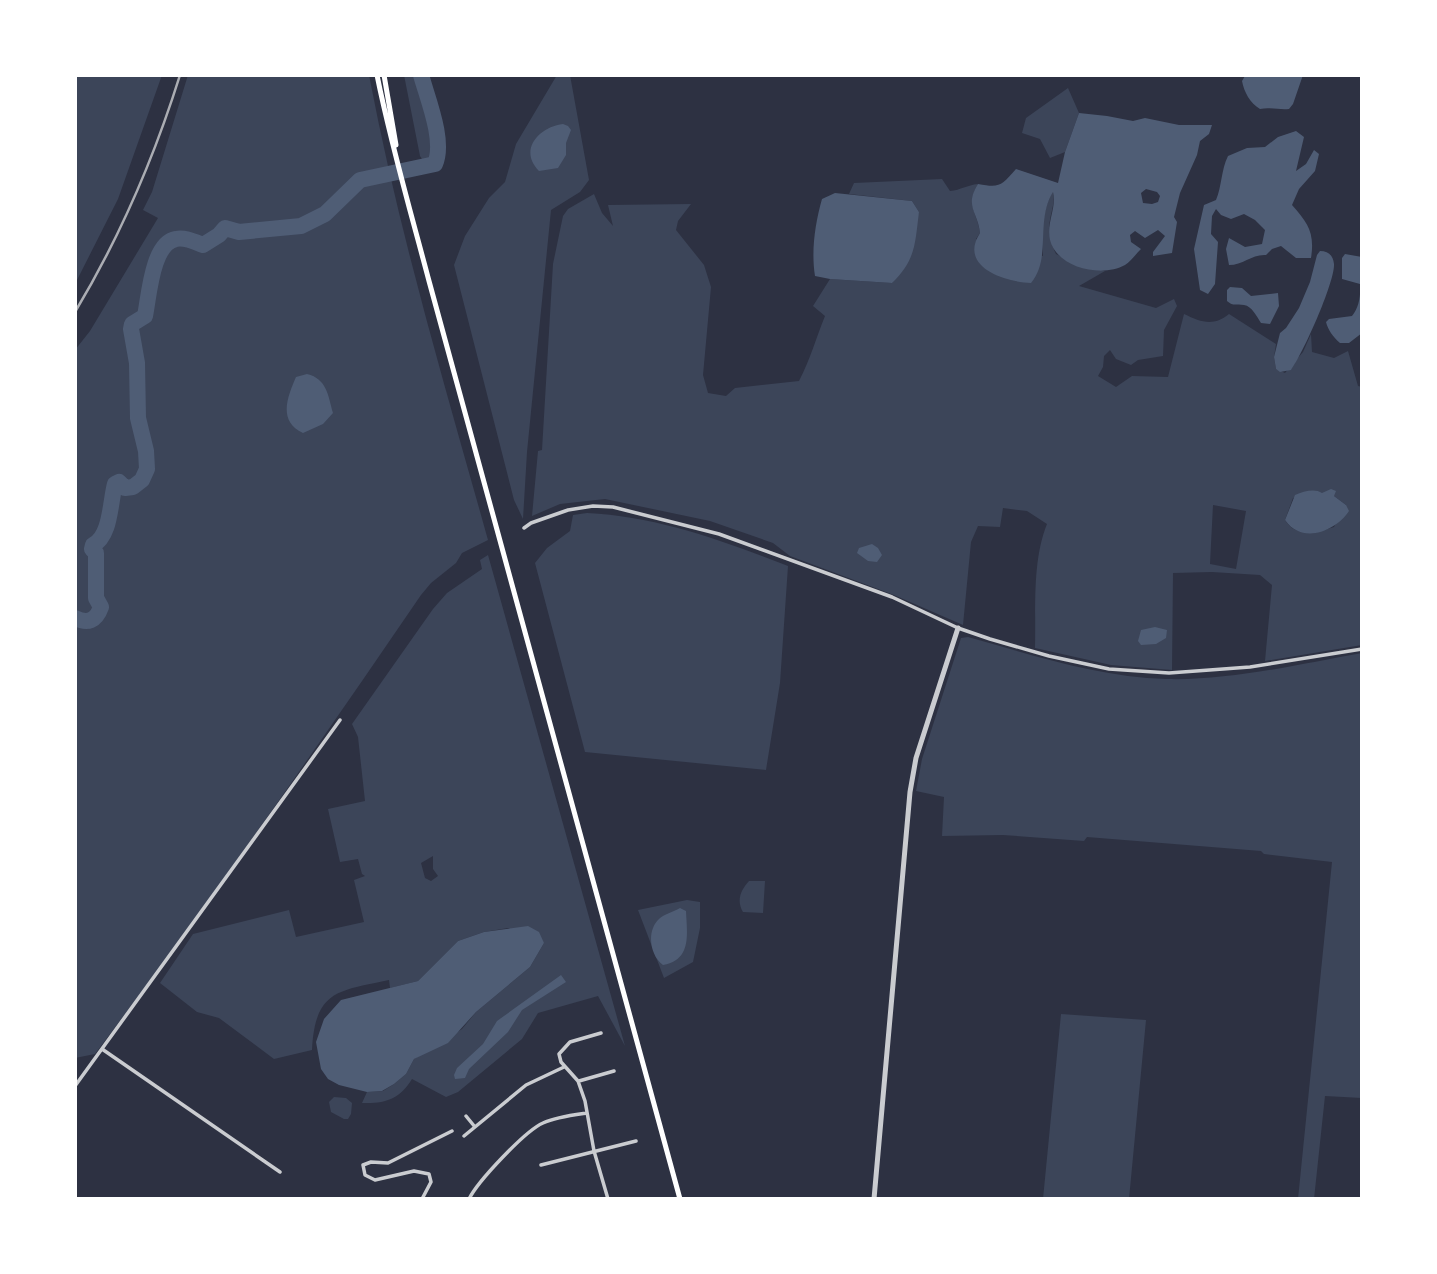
<svg xmlns="http://www.w3.org/2000/svg" width="1437" height="1274" viewBox="0 0 1437 1274" font-family="Ubuntu,sans-serif">
<style>
.green{fill:#3c4559;fill-rule:evenodd}
.water{fill:#4f5d75;fill-rule:evenodd}
.lines{fill:none;stroke-linecap:round;stroke-linejoin:round}
.river{stroke:#4f5d75;stroke-width:16}
.minor{stroke:#caccd0;stroke-width:3.5}
.tertiary{stroke:#caccd0;stroke-width:5}
.secondary{stroke:#fff;stroke-width:5}
.rail{stroke:#abadb3;stroke-width:2.5}
</style>
<rect width="100%" height="100%" fill="#2d3142"/>
<path class="green" d="M 75,75 L 162,75 L 118,199 L 75,284 Z
M 188,75 L 369,75 C 399,233 445,386 488,540 L 462,553 L 456,563 L 431,583 L 421,595 C 315,750 208,904 95,1054 L 75,1058 L 75,350 L 90,331 L 158,218 L 143,210 L 152,192 Z
M 404,75 L 417,75 L 421,96 L 436,151 L 433,159 L 424,162 L 420,156 Z
M 557,75 L 570,75 L 589,180 L 580,192 L 551,210 L 527,452 L 523,519 L 514,500 L 454,265 L 465,236 L 489,198 L 505,182 L 516,144 Z
M 1068,88 L 1079,113 L 1065,152 L 1050,158 L 1040,139 L 1022,133 L 1026,118 Z
M 942,179 L 950,191 C 961,190 967,185 978,184 C 965,205 978,214 980,233 L 976,239 L 1043,256 C 1041,234 1042,210 1053,191 C 1055,203 1052,208 1050,220 C 1047,232 1051,243 1056,254 L 1090,269 L 1105,271 L 1079,286 L 1156,308 L 1174,299 L 1177,306 L 1164,330 L 1163,356 L 1138,360 L 1131,365 L 1116,359 L 1110,350 L 1104,356 L 1103,367 L 1098,376 L 1116,387 L 1132,376 L 1168,377 L 1184,314 C 1201,322 1213,327 1229,314 L 1276,344 L 1274,357 L 1276,369 L 1285,373 L 1303,352 L 1311,334 L 1312,352 L 1334,358 L 1348,351 L 1358,386 L 1362,387 L 1362,645 L 1265,661 L 1272,585 L 1260,575 L 1212,572 L 1173,573 L 1172,670 L 1111,665 L 1035,648 C 1036,608 1032,561 1047,524 L 1027,511 L 1003,508 L 1000,527 L 978,526 L 971,542 L 963,625 L 894,595 L 790,556 L 773,543 L 710,521 L 605,499 L 560,504 L 532,516 L 538,451 L 542,450 L 553,264 L 563,216 L 568,209 L 594,194 L 602,213 L 613,226 L 608,205 L 691,204 L 678,221 L 676,230 L 704,265 L 711,287 L 703,375 L 708,393 L 726,396 L 735,388 L 799,381 C 810,360 816,338 825,316 L 813,306 L 830,279 L 892,283 L 919,212 L 912,201 L 849,194 L 854,183 ZM 1322,493 L 1334,496 L 1346,505 L 1334,527 C 1317,532 1297,539 1285,520 L 1293,498 ZM 1213,505 L 1246,511 L 1236,569 L 1210,564 Z
M 587,513 C 656,516 724,541 788,566 L 780,683 L 766,770 L 585,752 L 535,563 L 547,548 L 570,531 L 573,515 Z
M 488,555 L 625,1046 L 598,996 L 538,1013 L 522,1039 L 458,1092 L 446,1097 L 412,1079 C 400,1099 385,1104 362,1103 L 367,1092 L 383,1091 L 394,1084 L 406,1074 L 414,1059 L 462,1029 L 476,1012 L 530,967 L 544,943 L 508,928 L 484,932 L 458,941 L 418,981 L 390,988 L 389,980 C 338,991 315,990 312,1050 L 274,1059 L 219,1018 L 197,1012 L 160,983 L 193,934 L 289,910 L 296,937 L 364,922 L 354,880 L 365,876 L 362,874 L 358,859 L 340,862 L 328,809 L 365,801 L 358,737 L 352,724 L 433,609 L 447,593 L 482,569 L 480,560 ZM 433,856 L 433,869 L 438,876 L 431,881 L 425,878 L 421,863 Z
M 968,637 C 1032,655 1098,677 1166,679 C 1227,681 1301,664 1362,653 L 1362,1098 L 1325,1096 L 1314,1199 L 1298,1199 L 1332,862 L 1264,854 L 1261,851 L 1087,837 L 1084,841 L 1003,835 L 942,836 L 944,797 L 916,791 L 922,759 L 961,638 Z
M 749,881 L 765,881 L 763,913 L 743,912 C 736,900 741,890 749,881 Z
M 687,900 L 700,902 L 700,928 L 693,962 L 664,978 L 638,910 Z
M 1061,1014 L 1146,1020 L 1129,1199 L 1043,1199 Z
M 334,1097 L 346,1098 L 352,1103 L 351,1114 L 348,1119 L 344,1119 L 331,1112 L 329,1102 Z"/>
<path class="water" d="M 1253,75 L 1303,75 L 1293,104 L 1289,109 C 1279,110 1270,107 1260,109 C 1250,103 1244,92 1242,81 L 1245,76 Z
M 1079,113 L 1107,116 L 1133,121 L 1145,118 L 1179,125 L 1212,125 L 1209,134 L 1200,141 L 1197,155 L 1180,193 L 1174,217 L 1177,222 L 1172,253 L 1153,256 L 1153,252 L 1165,236 L 1158,230 L 1145,238 L 1135,231 L 1130,235 L 1131,242 L 1141,249 C 1136,254 1131,261 1125,265 C 1102,278 1057,268 1050,240 C 1046,223 1057,208 1053,192 C 1035,221 1052,258 1031,283 C 1005,282 958,267 980,233 C 978,212 964,206 978,184 C 1000,188 1001,186 1016,169 L 1058,183 L 1065,152 ZM 1146,189 L 1157,192 L 1160,196 L 1158,202 L 1152,204 L 1143,203 L 1141,193 Z
M 563,124 L 568,126 L 571,130 L 566,143 L 566,155 L 558,168 L 539,171 C 518,150 539,127 563,124 Z
M 1296,131 L 1304,137 L 1296,171 L 1306,164 L 1314,150 L 1319,154 L 1315,171 L 1299,189 L 1292,205 C 1308,223 1315,233 1311,258 L 1296,258 L 1281,246 L 1272,249 L 1266,255 C 1252,254 1243,265 1229,265 L 1226,249 L 1229,238 L 1245,247 L 1262,244 L 1265,230 L 1255,220 L 1244,214 L 1231,219 L 1221,215 L 1216,209 L 1212,216 L 1211,234 L 1218,242 L 1215,284 L 1208,294 L 1200,290 L 1194,249 L 1204,205 L 1216,200 C 1222,186 1221,170 1228,156 L 1247,148 L 1265,147 L 1278,137 Z
M 835,193 L 912,201 L 919,212 C 915,243 916,260 892,283 L 830,279 L 815,276 C 811,251 815,224 822,199 Z
M 1320,251 C 1328,251 1333,255 1334,264 C 1335,282 1303,354 1291,370 L 1280,372 L 1276,369 L 1274,357 L 1280,333 L 1286,328 L 1299,308 L 1310,282 L 1317,255 Z
M 1345,254 L 1362,257 L 1362,333 L 1349,343 L 1340,343 C 1333,337 1328,330 1326,322 L 1329,319 L 1352,316 C 1359,308 1361,295 1360,284 L 1342,279 L 1342,258 Z
M 1230,287 L 1242,288 L 1251,296 L 1278,293 L 1279,306 L 1270,324 L 1261,323 C 1257,317 1252,306 1244,305 C 1236,303 1234,307 1227,301 L 1227,290 Z
M 307,374 C 327,379 328,395 333,413 L 323,424 L 303,433 C 277,421 288,396 296,377 Z
M 1331,489 L 1336,491 L 1334,496 L 1346,505 L 1349,511 C 1336,531 1302,545 1285,520 L 1295,495 C 1304,491 1315,488 1322,493 Z
M 872,544 L 878,548 L 882,555 L 877,562 L 868,561 L 857,553 L 859,548 Z
M 1155,627 L 1167,630 L 1166,638 L 1156,644 L 1141,645 L 1138,641 L 1141,630 Z
M 680,908 L 686,911 C 687,934 692,960 663,965 C 650,956 646,931 659,919 C 664,914 673,912 680,908 Z
M 528,926 L 539,932 L 544,943 L 530,967 L 476,1012 L 448,1043 L 414,1059 L 406,1074 L 394,1084 L 382,1091 L 367,1092 L 339,1085 L 328,1079 L 321,1069 L 316,1042 L 324,1019 L 341,1000 L 418,981 L 458,941 L 484,932 Z
M 561,975 L 566,982 L 522,1010 L 508,1032 L 469,1069 L 465,1078 L 455,1079 L 454,1075 L 457,1068 L 483,1044 L 497,1021 Z"/>
<g class="lines">
<path class="river" d="M 75,618 C 88,624 96,621 101,607 L 96,598 L 96,553 L 92,549 L 93,545 C 111,536 110,502 115,484 L 119,482 L 125,488 L 133,487 L 142,480 L 147,469 L 146,451 L 138,418 L 137,363 L 131,329 L 132,324 L 145,316 C 149,297 152,243 176,239 C 185,237 195,242 203,245 L 219,235 L 225,228 L 239,232 L 301,226 L 325,214 L 360,180 L 435,164 C 445,141 428,100 421,75"/>
<path class="minor" d="M 524,528 L 531,523 L 568,510 L 593,506 L 613,507 L 719,534 L 892,597 L 958,628 L 990,639 L 1049,656 L 1109,669 L 1169,673 L 1250,667 L 1362,649
M 601,1033 L 570,1042 L 559,1054 L 561,1062 L 578,1081 L 585,1101 L 594,1151 L 608,1199
M 102,1049 L 280,1172
M 579,1081 L 614,1071
M 75,1086 L 340,720
M 466,1116 L 475,1127
M 464,1136 L 526,1085 L 564,1067
M 541,1165 L 636,1141
M 75,1198 L 76,1199
M 422,1199 L 431,1182 L 429,1174 L 414,1171 L 375,1180 L 365,1175 L 363,1165 L 371,1162 L 388,1163 L 452,1131
M 469,1199 C 478,1181 525,1131 543,1123 C 556,1117 573,1115 587,1113"/>
<path class="tertiary" d="M 874,1199 L 910,792 L 916,758 L 958,628"/>
<path class="secondary" d="M 377,75 C 391,145 411,213 429,281 L 680,1199
M 384,75 L 396,145"/>
<path class="rail" d="M 75,312 C 120,237 154,158 180,75"/>
</g>
<rect width="1437" height="1274" fill="none" stroke="#ffffff" stroke-width="154"/>
</svg>
